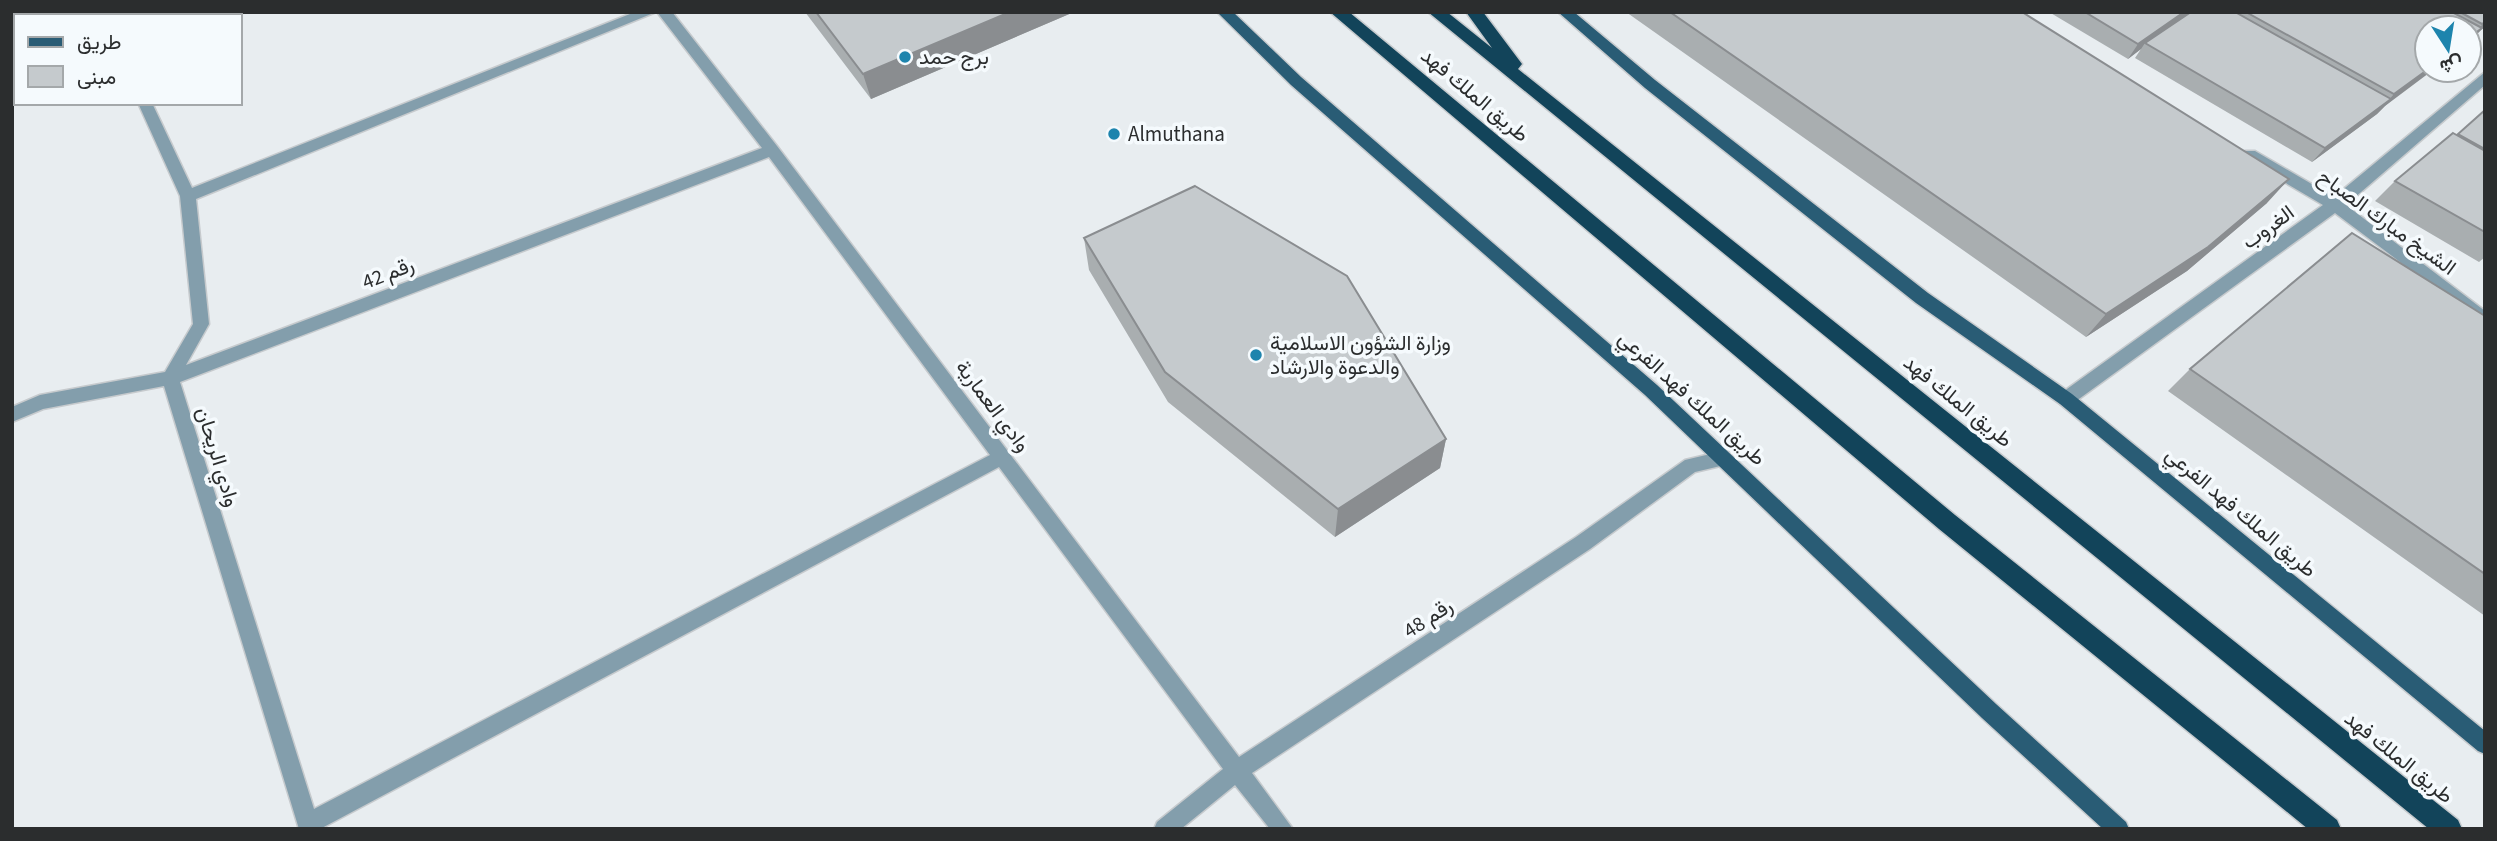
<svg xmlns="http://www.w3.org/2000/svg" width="2497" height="841" viewBox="0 0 2497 841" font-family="'Source Sans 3',Vazirmatn,sans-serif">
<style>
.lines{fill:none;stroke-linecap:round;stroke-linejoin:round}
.street-casing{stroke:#c6cacd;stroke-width:3}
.primary-casing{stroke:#c6cacd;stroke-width:3}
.highway-casing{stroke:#c6cacd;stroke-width:3}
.street{fill:#839eac;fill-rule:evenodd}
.primary{fill:#295c75;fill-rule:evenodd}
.highway{fill:#12445a;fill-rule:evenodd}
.wall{fill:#a9aeb0}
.shaded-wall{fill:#8a8d90}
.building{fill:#c5cacd;stroke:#8a8d90;stroke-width:2}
.poi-dot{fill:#1d84ad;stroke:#f5fafd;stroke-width:2.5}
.labels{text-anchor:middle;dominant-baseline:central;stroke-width:7;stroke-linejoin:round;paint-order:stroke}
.poi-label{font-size:21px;fill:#2b2d2e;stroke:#f5fafd;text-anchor:start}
.street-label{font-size:21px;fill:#2b2d2e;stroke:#f5fafd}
</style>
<rect width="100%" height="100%" fill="#e8edf0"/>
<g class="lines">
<defs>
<path id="street" d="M 205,12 L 226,12 L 223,16 L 202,16 Z
M 635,12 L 656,12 L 196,199 L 209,324 L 186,365 L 762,148 L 657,12 L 672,12 L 777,146 L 1239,757 L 1576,537 L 1685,460 L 1723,451 L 1729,454 L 1732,459 L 1729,464 L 1695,472 L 1590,549 L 1252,773 L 1293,829 L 1270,829 L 1235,785 L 1181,829 L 1154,829 L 1157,822 L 1223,769 L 999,467 L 320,829 L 299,829 L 164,386 L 43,409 L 12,422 L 12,407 L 40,395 L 165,372 L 193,324 L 180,196 L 138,103 L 152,103 L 192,188 ZM 769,157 L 990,455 L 314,809 L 180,382 Z
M 2485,72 L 2485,85 L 2346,205 L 2485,311 L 2485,326 L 2335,213 L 2072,404 L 2060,404 L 2057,399 L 2060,394 L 2323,205 L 2245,159 L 2242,155 L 2245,151 L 2255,151 L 2334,197 Z
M 16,86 L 16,97 L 12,98 L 12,87 Z"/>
<path id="primary" d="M 1217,12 L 1233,12 L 1301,77 L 1657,385 L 1996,704 L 2126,822 L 2129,829 L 2103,829 L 1982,718 L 1645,395 L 1291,85 Z
M 1558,12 L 1574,12 L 1655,80 L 1928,293 L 2072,394 L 2485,731 L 2485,754 L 2478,751 L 2060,404 L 1916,303 L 1645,88 Z"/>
<path id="highway" d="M 1330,12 L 1349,12 L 1955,515 L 2337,820 L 2341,829 L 2308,829 L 1939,529 Z
M 1428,12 L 1447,12 L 1492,48 L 1466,12 L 1483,12 L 1522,64 L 1518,69 L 2458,820 L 2462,829 L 2429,829 Z"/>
</defs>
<use href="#street" class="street-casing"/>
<use href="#primary" class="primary-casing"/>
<use href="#highway" class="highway-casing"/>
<use href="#street" class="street"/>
<use href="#primary" class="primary"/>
<use href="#highway" class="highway"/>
</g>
<path class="wall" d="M 805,12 L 1074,12 L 871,99 Z
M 1626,12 L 2022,12 L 2267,203 L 2187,271 L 2086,337 Z
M 2049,12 L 2485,12 L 2485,26 L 2469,42 L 2469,28 L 2427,70 L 2385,106 L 2377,114 L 2312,162 L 2135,58 L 2141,49 L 2128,59 Z
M 2485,110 L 2485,257 L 2479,262 L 2375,201 L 2395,181 L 2457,135 Z
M 1084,238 L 1446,439 L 1440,468 L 1335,537 L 1168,402 L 1089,270 Z
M 2485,316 L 2485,616 L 2168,391 L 2190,369 Z"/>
<path class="shaded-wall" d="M 1010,12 L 1074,12 L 871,99 L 863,74 Z
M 2184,12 L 2196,12 L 2145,43 L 2141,49 L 2128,59 L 2138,44 Z
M 2485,22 L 2485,26 L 2469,42 L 2469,38 Z
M 2427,70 L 2433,70 L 2385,106 L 2377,114 L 2312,162 L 2325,148 L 2387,102 L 2394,94 Z
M 2289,179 L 2267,203 L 2187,271 L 2086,337 L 2106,314 Z
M 1446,439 L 1440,468 L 1335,537 L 1338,509 Z"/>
<path class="building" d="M 816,12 L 1010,12 L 863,74 Z
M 1670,12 L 2022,12 L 2289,179 L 2208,247 L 2106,314 Z
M 2085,12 L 2184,12 L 2138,44 Z
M 2191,12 L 2235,12 L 2391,99 L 2325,148 L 2145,43 Z
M 2246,12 L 2452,12 L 2482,28 L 2469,38 L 2469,28 L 2427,28 L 2427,70 L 2394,94 Z
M 2460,12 L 2485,12 L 2485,22 L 2482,24 Z
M 2485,110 L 2485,149 L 2458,134 Z
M 2453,133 L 2485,151 L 2485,232 L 2395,181 Z
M 1195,186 L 1347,276 L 1446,439 L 1338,509 L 1165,372 L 1084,238 Z
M 2352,233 L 2485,316 L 2485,574 L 2190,369 Z"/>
<g class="poi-dot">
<circle cx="905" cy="57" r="7"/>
<circle cx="1114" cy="134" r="7"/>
<circle cx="1256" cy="355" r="7"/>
</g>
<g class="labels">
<g class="poi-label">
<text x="919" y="57">برج حمد</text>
<text x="1128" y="134">Almuthana</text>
<text x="1270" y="343">وزارة الشؤون الاسلامية<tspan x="1270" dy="24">والدعوة والارشاد</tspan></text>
</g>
<g class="street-label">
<text transform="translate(1475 95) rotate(40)">طريق الملك فهد</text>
<text transform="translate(2387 222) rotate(36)">الشيخ مبارك الصباح</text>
<text transform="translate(2268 227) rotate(-36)">الغروب</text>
<text transform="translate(388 273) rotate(-21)">رقم 42</text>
<text transform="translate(1692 398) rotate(42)">طريق الملك فهد الفرعي</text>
<text transform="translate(1958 401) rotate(39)">طريق الملك فهد</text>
<text transform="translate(993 406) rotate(53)">وادي العمارية</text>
<text transform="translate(218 457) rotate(73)">وادي الريحان</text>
<text transform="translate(2241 512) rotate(40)">طريق الملك فهد الفرعي</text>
<text transform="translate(1428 618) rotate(-33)">رقم 48</text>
<text transform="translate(2399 757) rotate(39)">طريق الملك فهد</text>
</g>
</g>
<rect width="2497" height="841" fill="none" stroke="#2b2d2e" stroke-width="28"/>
<rect x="14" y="14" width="228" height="91" fill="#f5fafd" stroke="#a4a8aa" stroke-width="2"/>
<rect x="28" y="37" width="35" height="10" fill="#295c75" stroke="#a4a8aa" stroke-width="2"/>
<text x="77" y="49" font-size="21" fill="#2b2d2e">طريق</text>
<rect x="28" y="66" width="35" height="21" fill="#c5cacd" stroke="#a4a8aa" stroke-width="2"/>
<text x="77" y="84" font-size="21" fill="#2b2d2e">مبنى</text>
<g transform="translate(2448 49) rotate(168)"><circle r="33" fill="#f5fafd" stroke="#a4a8aa" stroke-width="2"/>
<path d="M0-5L12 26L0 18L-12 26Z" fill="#1d84ad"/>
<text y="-10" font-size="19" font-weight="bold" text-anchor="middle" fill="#2b2d2e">ش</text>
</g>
</svg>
